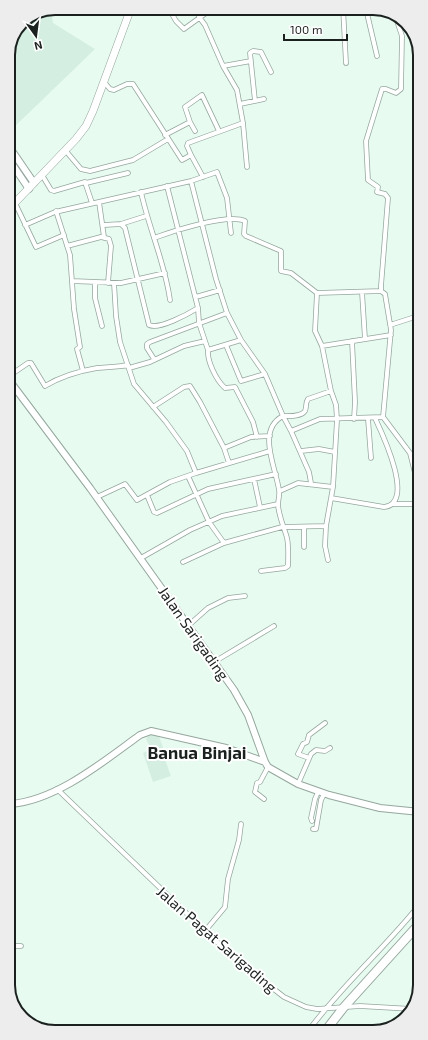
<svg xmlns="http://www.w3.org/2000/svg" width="428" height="1040" viewBox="0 0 428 1040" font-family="'Exo 2',sans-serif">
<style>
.built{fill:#d4efe1}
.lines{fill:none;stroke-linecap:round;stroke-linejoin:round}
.street-casing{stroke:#95a79e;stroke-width:5.5}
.secondary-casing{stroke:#95a79e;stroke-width:8}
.primary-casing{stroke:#95a79e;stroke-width:8}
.highway-casing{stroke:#95a79e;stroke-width:10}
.street{stroke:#fff;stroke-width:4}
.secondary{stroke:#fff;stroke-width:6}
.primary{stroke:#fff;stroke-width:7}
.highway{stroke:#fff;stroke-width:8}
.labels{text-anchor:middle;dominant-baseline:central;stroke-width:4;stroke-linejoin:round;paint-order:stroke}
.street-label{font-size:15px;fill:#1a211e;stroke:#fff}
.quarter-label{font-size:17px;font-weight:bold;fill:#1a211e;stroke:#fff}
.rim{fill:none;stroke:#1a211e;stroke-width:2}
</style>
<rect width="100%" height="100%" fill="#e8fbf1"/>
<path class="built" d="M 51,10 L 53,23 L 95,49 L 8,133 L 8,52 L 22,22 Z
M 158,734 L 164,750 L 162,751 L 171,776 L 153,782 L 143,753 L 151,749 L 146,739 L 149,735 Z"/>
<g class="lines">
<defs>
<path id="street" d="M 158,8 L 172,14 L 176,21 L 184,29 L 213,8
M 343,8 L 346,63
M 366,9 L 377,56
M 343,12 L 366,8
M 172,14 L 175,8
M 199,17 L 205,25 L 223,66 L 237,90 L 243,123 L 247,167
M 223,66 L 251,61
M 104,82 L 110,89 L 114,90 L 127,84 L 133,84 L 182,160 L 191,155 L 187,146 L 188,143 L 243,123
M 255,101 L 250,53 L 253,51 L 261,52 L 271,72
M 240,104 L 264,99
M 190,122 L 185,107 L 202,95 L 219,131
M 165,135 L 190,122 L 195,131
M 65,150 L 81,169 L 90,171 L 133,160 L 168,139
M 191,155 L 203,177
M 42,175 L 51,190 L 54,191 L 85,182 L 92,203
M 191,181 L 216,279 L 227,313 L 241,340 L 265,374 L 283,416 C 256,430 276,468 279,490 C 280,495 278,500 278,505 C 279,517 284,527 287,538 C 289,547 288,557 288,566 L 285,568 L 261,571
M 86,183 L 128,173
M 167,186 L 198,308 L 199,323 L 208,350 L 241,340
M 141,192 C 149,229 165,263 170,300
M 99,202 L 104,237
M 15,203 L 36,247 L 64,235
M 56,211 L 70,255 L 74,309 L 80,347 L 77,349 L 83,371
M 121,224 L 146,216
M 25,225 L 55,212 L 191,181 L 217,172 L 227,198 L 231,233
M 104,225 L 121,224 L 125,228 L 149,325 C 159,330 188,314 198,308
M 154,238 C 173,231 228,213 245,221 L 244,234 L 246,236 L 281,251 L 281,271 L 291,273 L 317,293 L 315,331 L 322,346 L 331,391 L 336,405 L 337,420 L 333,487 L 326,526 L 282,527 L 224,543 L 183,562
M 67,246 L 101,237 L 109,239 L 111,246 L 108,283
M 72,281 L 121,283 L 165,273
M 95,282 L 95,298 L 102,326
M 362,292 L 365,339
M 317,293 L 381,291
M 196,297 L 220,290
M 390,325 L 418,316
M 352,341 L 355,402 L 354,419
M 226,345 L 241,381 L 265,374
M 322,346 L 391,335
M 208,350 C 207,361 216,380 225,388 L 235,387 L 253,422 L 257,437
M 154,359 L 147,348 L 147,344 L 150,342 L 227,313
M 129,368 L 150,362 L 184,346 L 205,341
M 9,376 L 28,363 L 31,363 L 45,386 C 60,377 79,371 97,368 C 107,367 118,367 128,365
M 153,407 L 184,387 L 190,386 L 200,402 L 224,448
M 283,416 L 291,431 L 320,419 L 383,417 L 391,330 L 385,294 L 381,291 L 381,286 L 388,198 L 385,194 L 377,192 L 378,187 L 368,180 L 366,141 L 382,89 L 386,89 L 396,93 L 401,89 L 402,36 L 395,15
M 283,416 C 289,416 301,417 305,411 C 307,407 305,403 308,399 L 331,391
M 383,417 L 410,453 L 419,489
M 368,419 L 371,458
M 291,431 L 309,472 L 311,483
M 301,451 L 319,449 L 335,452
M 229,463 L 224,448 L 251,437 L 270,436
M 196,473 L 270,451
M 188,476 L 209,522 L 224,543
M 254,479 L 260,507
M 280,491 L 298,483 L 333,487
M 147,495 L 154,512 L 157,513 L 208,489 L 276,474
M 97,497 L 125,484 L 137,500 L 170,482 L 196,473 L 187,451 L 166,422 L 134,384 L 120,342 L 116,316 L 114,283
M 331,498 L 384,507 C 416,504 382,433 375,418
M 392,504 L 419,504
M 326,526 L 325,546 L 328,560
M 304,547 L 304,527
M 141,558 L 190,530 L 222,516 L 278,504
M 189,625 L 208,608 L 228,598 L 245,596
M 214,662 L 274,626
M 309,758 L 298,754 L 303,744 L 307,742 L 309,735 L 325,723
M 298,784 L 311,754 L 316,750 L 325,751 L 330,748
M 57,789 L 205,931 L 239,962 L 284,997 L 306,1007 L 317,1009 L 360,1006 L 412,1009
M 264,799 L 255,792 L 257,783 L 260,782 L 268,767
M 312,821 L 311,818 L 315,799 L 318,792
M 313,829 L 316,829 L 321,800 L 324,794
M 205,931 L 225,907 L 228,879 L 239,840 L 241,824
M 10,946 L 21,946
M 309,1030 C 342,985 385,948 420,904"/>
<path id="secondary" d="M 8,145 L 34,183
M 8,158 L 29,189
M 9,380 L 90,488 L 234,690 L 248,715 L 265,762 L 268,767 L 298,784 L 329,795 L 380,808 L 420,812
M 10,804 C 56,801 104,761 140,735 L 151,731 L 226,748 L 265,762"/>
<path id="primary" d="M 8,210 L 76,139 L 86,126 L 93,111 L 131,8"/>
<path id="highway" d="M 326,1030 L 344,1007 L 420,923"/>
</defs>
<use href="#street" class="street-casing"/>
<use href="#secondary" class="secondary-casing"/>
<use href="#primary" class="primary-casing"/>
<use href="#highway" class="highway-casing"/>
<use href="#street" class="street"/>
<use href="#secondary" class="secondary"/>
<use href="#primary" class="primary"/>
<use href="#highway" class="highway"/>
</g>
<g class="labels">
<g class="street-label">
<text transform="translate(194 633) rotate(55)">Jalan Sarigading</text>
<text transform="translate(217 939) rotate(41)">Jalan Pagat Sarigading</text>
</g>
<g class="quarter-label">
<text x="197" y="752">Banua Binjai</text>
</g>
</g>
<path d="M0 0H428V1040H0ZM55 15H373A40 40 0 0 1 413 55V985A40 40 0 0 1 373 1025H55A40 40 0 0 1 15 985V55A40 40 0 0 1 55 15Z" fill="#ededed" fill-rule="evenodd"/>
<path class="rim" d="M55 15H373A40 40 0 0 1 413 55V985A40 40 0 0 1 373 1025H55A40 40 0 0 1 15 985V55A40 40 0 0 1 55 15Z"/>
<g transform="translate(36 36) rotate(166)" stroke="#ffffff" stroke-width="3" paint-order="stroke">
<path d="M0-3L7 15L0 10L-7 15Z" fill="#1a211e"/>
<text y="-6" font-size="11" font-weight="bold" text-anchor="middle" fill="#1a211e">N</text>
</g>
<path d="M284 34v6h63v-6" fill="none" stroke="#1a211e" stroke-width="2"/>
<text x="290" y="34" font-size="12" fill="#1a211e" stroke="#ffffff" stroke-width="3" paint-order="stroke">100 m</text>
</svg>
